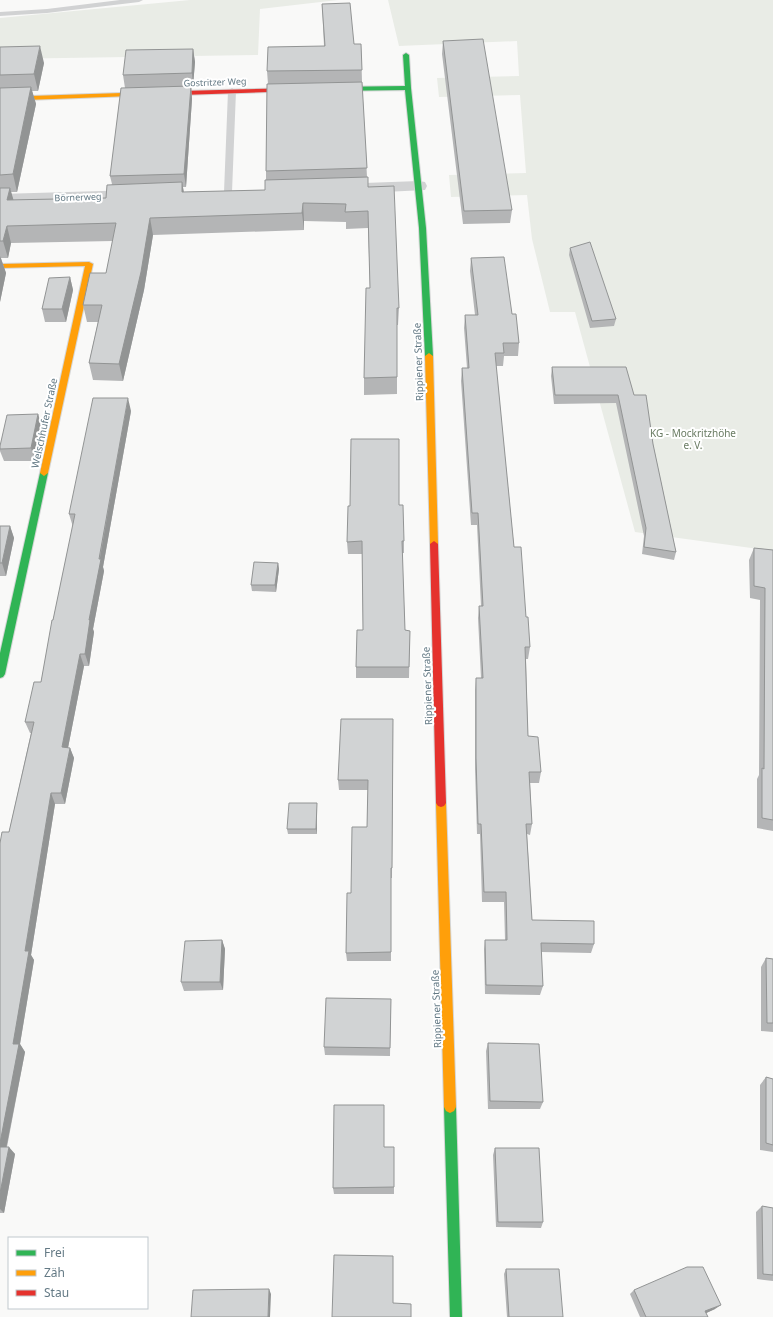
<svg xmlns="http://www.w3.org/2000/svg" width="773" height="1317" viewBox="0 0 773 1317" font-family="'Noto Sans',sans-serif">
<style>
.green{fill:#e9ece6}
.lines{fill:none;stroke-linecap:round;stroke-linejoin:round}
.fast-casing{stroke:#d5d6d6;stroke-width:2}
.slow-casing{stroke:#d5d6d6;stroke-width:2}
.jam-casing{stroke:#d5d6d6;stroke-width:2}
.lane{fill:#d1d2d3;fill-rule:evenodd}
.street{fill:#d1d2d3;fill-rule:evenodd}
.fast{fill:#30b455;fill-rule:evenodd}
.slow{fill:#ff9f0a;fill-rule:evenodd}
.jam{fill:#e5322d;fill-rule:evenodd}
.wall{fill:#b4b5b6}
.shaded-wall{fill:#929494}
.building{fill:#d1d3d4;stroke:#929494}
.labels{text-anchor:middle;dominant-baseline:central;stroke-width:4;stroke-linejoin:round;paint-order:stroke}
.far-street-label{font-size:9px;fill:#637984;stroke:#fff}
.street-label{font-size:10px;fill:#637984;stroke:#fff}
.park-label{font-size:10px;fill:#697b62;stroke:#fff}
</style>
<rect width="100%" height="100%" fill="#f9f9f8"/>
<path class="green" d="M 190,0 L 338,0 L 260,9 L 258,55 L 0,59 L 0,18 Z
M 388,0 L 773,0 L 773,551 L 635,532 L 575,312 L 550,312 L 532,239 L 527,195 L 451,197 L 449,175 L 526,173 L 520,95 L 439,97 L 437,78 L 519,76 L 517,41 L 399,46 Z"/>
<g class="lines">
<defs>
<path id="fast" d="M 406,53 L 409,55 L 411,88 L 426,228 L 433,356 L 429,359 L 425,356 L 419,228 L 405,90 L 333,91 L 330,89 L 333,87 L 405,86 L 403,55 Z
M 44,470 L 48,473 L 5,674 L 3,677 L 0,678 L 0,653 L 40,473 Z
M 450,1101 L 454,1103 L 456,1107 L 462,1317 L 450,1317 L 444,1107 L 446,1103 Z"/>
<path id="slow" d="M 182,91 L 184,92 L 184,94 L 0,101 L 0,97 Z
M 89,262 L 93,264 L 48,473 L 44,476 L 40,473 L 85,266 L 0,268 L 0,264 Z
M 429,353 L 433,356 L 438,544 L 434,547 L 430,544 L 425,356 Z
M 441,799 L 444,800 L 446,803 L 456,1107 L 454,1111 L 450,1113 L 446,1111 L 444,1107 L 436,803 L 438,800 Z"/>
<path id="jam" d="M 297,88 L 299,89 L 299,91 L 182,95 L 179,93 L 182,91 Z
M 434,541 L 438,544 L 446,803 L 444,806 L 441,807 L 438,806 L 436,803 L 430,544 Z"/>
</defs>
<use href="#fast" class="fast-casing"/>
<use href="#slow" class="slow-casing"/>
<use href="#jam" class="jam-casing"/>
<path class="lane" d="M 120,0 L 143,0 L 139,2 L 47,13 L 0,16 L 0,12 L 47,9 Z
M 232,88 L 236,91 L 232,192 L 228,195 L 224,192 L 228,91 Z"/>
<path class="street" d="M 419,181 L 425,182 L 427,186 L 425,190 L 364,193 L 358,192 L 356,188 L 358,184 L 364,183 Z
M 136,190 L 142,191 L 144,195 L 142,199 L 136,200 L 0,204 L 0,194 Z"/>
<use href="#fast" class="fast"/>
<use href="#slow" class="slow"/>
<use href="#jam" class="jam"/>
</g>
<path class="wall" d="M 322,4 L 354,44 L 361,44 L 362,82 L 367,177 L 368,187 L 399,308 L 398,325 L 397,325 L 397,394 L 364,395 L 364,378 L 370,288 L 368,228 L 346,229 L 346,222 L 304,221 L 304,230 L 153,235 L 144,290 L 123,381 L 93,380 L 89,363 L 98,322 L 87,322 L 83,305 L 106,273 L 113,241 L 11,243 L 8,258 L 1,258 L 6,273 L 0,302 L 0,47 L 44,63 L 38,91 L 32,91 L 36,104 L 17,192 L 11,192 L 13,200 L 106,198 L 112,184 L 110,176 L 125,88 L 123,75 L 193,49 L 195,62 L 193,86 L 191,86 L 192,99 L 186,187 L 183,187 L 184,192 L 265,190 L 266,180 L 266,171 L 268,84 L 267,71 L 324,46 Z
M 443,41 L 512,210 L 510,223 L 463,224 L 442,54 Z
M 570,248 L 616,319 L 614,326 L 590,328 L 569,255 Z
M 471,258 L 512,314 L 519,343 L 518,356 L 504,356 L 503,366 L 496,366 L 514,547 L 526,617 L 530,647 L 528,659 L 526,659 L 528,736 L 541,772 L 539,783 L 530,783 L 532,824 L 530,835 L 527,834 L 532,920 L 594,944 L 591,953 L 541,952 L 543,986 L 540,995 L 485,994 L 484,949 L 485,940 L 505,940 L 504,902 L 482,902 L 480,834 L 477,834 L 475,769 L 475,690 L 476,678 L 481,678 L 478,618 L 479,606 L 481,606 L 477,525 L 471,525 L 461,381 L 462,368 L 467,368 L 464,328 L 465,315 L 475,315 L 470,271 Z
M 70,277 L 73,290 L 66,322 L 45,322 L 42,309 Z
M 552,367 L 634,395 L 653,444 L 676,552 L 674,560 L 642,554 L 644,536 L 616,403 L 554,404 L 551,376 Z
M 131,411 L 103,567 L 104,571 L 93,629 L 94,632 L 89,666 L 84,666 L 68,748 L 70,748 L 74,758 L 65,804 L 55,804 L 31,955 L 34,960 L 20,1044 L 25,1052 L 7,1147 L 15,1154 L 4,1213 L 0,1213 L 0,843 L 9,832 L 31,733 L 30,733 L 25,722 L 41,682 L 53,620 L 73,527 L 69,514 Z
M 38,414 L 42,427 L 35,461 L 4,461 L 0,451 L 0,446 Z
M 399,505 L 404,541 L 404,553 L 402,553 L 405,630 L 410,631 L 409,678 L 356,678 L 356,667 L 363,630 L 362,554 L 348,554 L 347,542 Z
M 0,526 L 10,526 L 14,538 L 6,576 L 0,576 Z
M 754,548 L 773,550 L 773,831 L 757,828 L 757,779 L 759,775 L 760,600 L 750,598 L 749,560 Z
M 278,563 L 279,569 L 276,592 L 252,591 L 251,585 Z
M 393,719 L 392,878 L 391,878 L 391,961 L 347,961 L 346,953 L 351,893 L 367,827 L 368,790 L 339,790 L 338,780 Z
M 317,809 L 317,834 L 288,834 L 287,829 Z
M 222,940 L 225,949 L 223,990 L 184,991 L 181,982 Z
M 766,958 L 773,959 L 773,1032 L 761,1031 L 761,967 Z
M 391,999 L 390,1056 L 325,1055 L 324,1047 Z
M 488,1043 L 543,1102 L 540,1109 L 488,1109 L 486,1051 Z
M 766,1077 L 773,1079 L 773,1152 L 760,1150 L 760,1085 Z
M 384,1147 L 394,1147 L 394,1194 L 334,1194 L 333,1188 Z
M 495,1148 L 543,1222 L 541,1228 L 496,1227 L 493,1155 Z
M 762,1206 L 773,1208 L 773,1281 L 757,1279 L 756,1212 Z
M 506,1269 L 563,1317 L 507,1317 L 504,1274 Z
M 634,1290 L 715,1309 L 706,1313 L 708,1317 L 640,1317 L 630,1294 Z"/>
<path class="shaded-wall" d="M 40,46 L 44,63 L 38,91 L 34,74 Z
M 193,49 L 195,62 L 193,86 L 192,73 Z
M 191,86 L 192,99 L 186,187 L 184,174 Z
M 31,87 L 36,104 L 17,192 L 13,174 Z
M 182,182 L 185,200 L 182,192 Z
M 10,188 L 15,205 L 7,200 Z
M 303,203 L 304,221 L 304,230 L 302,213 Z
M 150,218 L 153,235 L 144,290 L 123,381 L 119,364 Z
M 7,226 L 11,243 L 8,258 L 3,241 Z
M 0,256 L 6,273 L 0,302 Z
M 70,277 L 73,290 L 66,322 L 62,309 Z
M 128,398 L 131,411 L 103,567 L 104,571 L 93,629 L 94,632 L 89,666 L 85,654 L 89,620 Z
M 38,414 L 42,427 L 35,461 L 31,448 Z
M 10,526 L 14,538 L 6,576 L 2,563 Z
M 278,563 L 279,569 L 276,592 L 275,585 Z
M 80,654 L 84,666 L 66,758 L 62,747 Z
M 70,748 L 74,758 L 65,804 L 61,793 Z
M 51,793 L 55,804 L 31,955 L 34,960 L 20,1044 L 25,1052 L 5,1154 L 0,1148 L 0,1143 L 25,951 Z
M 317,803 L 317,834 L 316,829 Z
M 222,940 L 225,949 L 223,990 L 220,982 Z
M 9,1147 L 15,1154 L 4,1213 L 0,1209 L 0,1193 Z
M 269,1289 L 271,1294 L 270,1317 L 268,1317 Z
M 721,1305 L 715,1309 L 700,1316 L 705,1311 Z"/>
<path class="building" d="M 350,3 L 354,44 L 361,44 L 362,70 L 267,71 L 268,47 L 325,46 L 322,4 Z
M 483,39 L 512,210 L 464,211 L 443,41 Z
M 40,46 L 34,74 L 0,75 L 0,47 Z
M 193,49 L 192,73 L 123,75 L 126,50 Z
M 362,82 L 367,168 L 266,171 L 267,84 Z
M 191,86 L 184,174 L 110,176 L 121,88 Z
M 31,87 L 13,174 L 0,175 L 0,88 Z
M 368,177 L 368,187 L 394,186 L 399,308 L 397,308 L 397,377 L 364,378 L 366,288 L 370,288 L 368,211 L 345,212 L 346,204 L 303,203 L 302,213 L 150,218 L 141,272 L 119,364 L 89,363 L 102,305 L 83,305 L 90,273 L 106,273 L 116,223 L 7,226 L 3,241 L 0,241 L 0,188 L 10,188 L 7,200 L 106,198 L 107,185 L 182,182 L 182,192 L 265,190 L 265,180 Z
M 590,242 L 616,319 L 592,321 L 570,248 Z
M 504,257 L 512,314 L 516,314 L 519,343 L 503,343 L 504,353 L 495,353 L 514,547 L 521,547 L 526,617 L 528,617 L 530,647 L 525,647 L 528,736 L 538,737 L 541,772 L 529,772 L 532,824 L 526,824 L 532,920 L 594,921 L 594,944 L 541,943 L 543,986 L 486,985 L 485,940 L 507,940 L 506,892 L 484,892 L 481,824 L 478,824 L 476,758 L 476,678 L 483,678 L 479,606 L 483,606 L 478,513 L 472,513 L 462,368 L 469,368 L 465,315 L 478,315 L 471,258 Z
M 70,277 L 62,309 L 42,309 L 49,278 Z
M 552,367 L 626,367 L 634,395 L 646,395 L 653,444 L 676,552 L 644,547 L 646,528 L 618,395 L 555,395 Z
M 93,398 L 128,398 L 99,559 L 101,559 L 89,620 L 90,620 L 85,654 L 80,654 L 62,747 L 70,748 L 61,793 L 51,793 L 25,951 L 29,951 L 13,1044 L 19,1044 L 0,1143 L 0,843 L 2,832 L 9,832 L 34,722 L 25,722 L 34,682 L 41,682 L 52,620 L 53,620 L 75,514 L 69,514 Z
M 38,414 L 31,448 L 0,449 L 0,446 L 7,415 Z
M 351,439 L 399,439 L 399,505 L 403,505 L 404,541 L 402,541 L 405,630 L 410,631 L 409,667 L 356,667 L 357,630 L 363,630 L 362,541 L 347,542 L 348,506 L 350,506 Z
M 0,526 L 10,526 L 2,563 L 0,563 Z
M 754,548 L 773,550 L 773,820 L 762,818 L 762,768 L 764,769 L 765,588 L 754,586 Z
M 254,562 L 278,563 L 275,585 L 251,585 Z
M 341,719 L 393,719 L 392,868 L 391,868 L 391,952 L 346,953 L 347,893 L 351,893 L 352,827 L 367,827 L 368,780 L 338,780 Z
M 289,803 L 317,803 L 316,829 L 287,829 Z
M 222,940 L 220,982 L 181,982 L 185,941 Z
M 766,958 L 773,959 L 773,1023 L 767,1023 Z
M 326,998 L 391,999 L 390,1048 L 324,1047 Z
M 488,1043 L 539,1044 L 543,1102 L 490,1101 Z
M 766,1077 L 773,1079 L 773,1145 L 766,1143 Z
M 334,1105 L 384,1105 L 384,1147 L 394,1147 L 394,1187 L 333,1188 Z
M 0,1147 L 9,1147 L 0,1193 Z
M 495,1148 L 539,1148 L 543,1222 L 498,1222 Z
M 762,1206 L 773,1208 L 773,1275 L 763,1274 Z
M 334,1255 L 393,1256 L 393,1303 L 411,1304 L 411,1317 L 332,1317 Z
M 687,1267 L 703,1267 L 721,1305 L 705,1311 L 708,1317 L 646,1317 L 634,1290 Z
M 506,1269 L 559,1269 L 563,1317 L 509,1317 Z
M 269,1289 L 268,1317 L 191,1317 L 193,1290 Z"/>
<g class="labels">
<g class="far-street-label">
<text transform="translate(215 82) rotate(-2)">Gostritzer Weg</text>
<text transform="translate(78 197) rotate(-2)">Börnerweg</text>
</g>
<g class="street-label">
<text transform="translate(418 362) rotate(-92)">Rippiener Straße</text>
<text transform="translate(44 423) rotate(-78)">Welschhufer Straße</text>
<text transform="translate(427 686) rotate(-92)">Rippiener Straße</text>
<text transform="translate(436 1009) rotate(-92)">Rippiener Straße</text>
</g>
<g class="park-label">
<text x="693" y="433">KG - Mockritzhöhe<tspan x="693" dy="12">e. V.</tspan></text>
</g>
</g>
<rect x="8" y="1237" width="140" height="72" fill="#ffffff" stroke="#c1c9ce"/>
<rect x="16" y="1250" width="20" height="6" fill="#30b455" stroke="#c1c9ce"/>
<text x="44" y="1257" font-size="12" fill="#637984">Frei</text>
<rect x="16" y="1270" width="20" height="6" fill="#ff9f0a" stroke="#c1c9ce"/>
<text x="44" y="1277" font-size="12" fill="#637984">Zäh</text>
<rect x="16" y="1290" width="20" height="6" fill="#e5322d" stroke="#c1c9ce"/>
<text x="44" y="1297" font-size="12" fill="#637984">Stau</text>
</svg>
